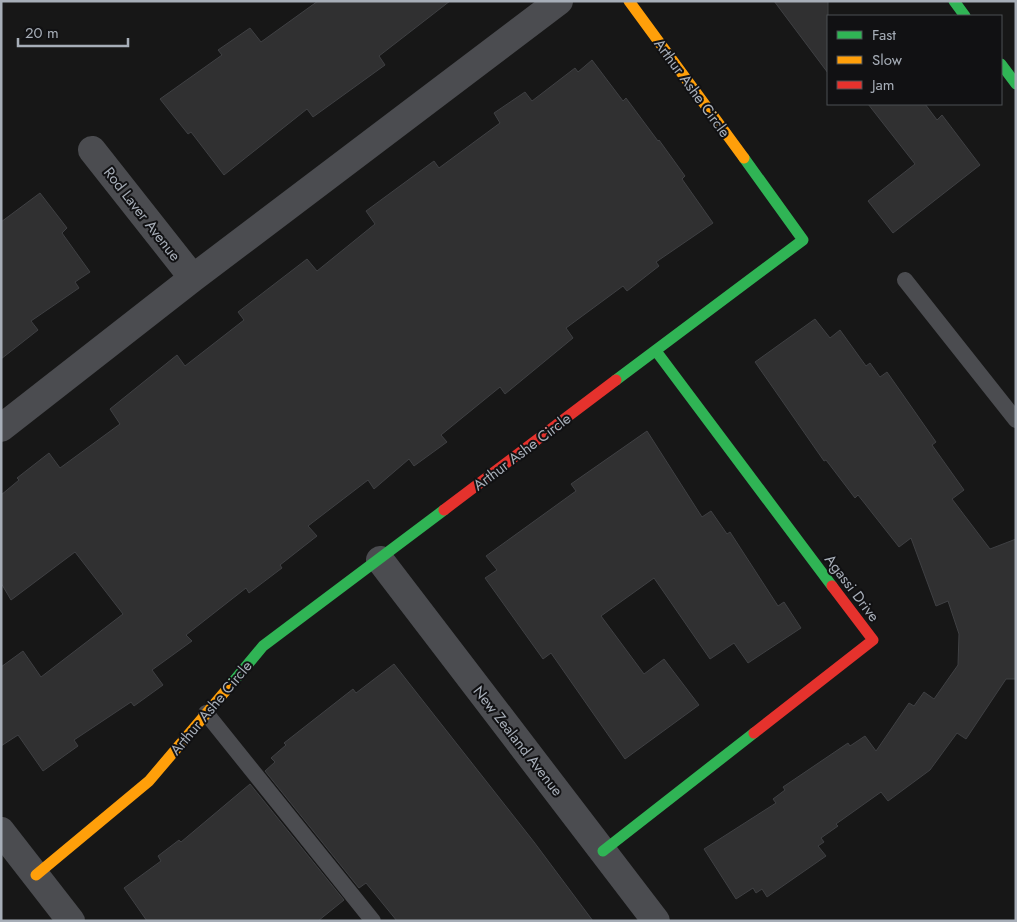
<svg xmlns="http://www.w3.org/2000/svg" width="1017" height="922" viewBox="0 0 1017 922" font-family="Jost,sans-serif">
<style>
.building{fill:#303031;stroke:#3f4043}
.lines{fill:none;stroke-linecap:round;stroke-linejoin:round}
.lane{stroke:#4b4c50;stroke-width:16}
.street{stroke:#4b4c50;stroke-width:28}
.fast{stroke:#30b455;stroke-width:11}
.slow{stroke:#ff9f0a;stroke-width:11}
.jam{stroke:#e5322d;stroke-width:11}
.labels{text-anchor:middle;dominant-baseline:central;stroke-width:4;stroke-linejoin:round;paint-order:stroke}
.street-label{font-size:15px;fill:#a7aeb8;stroke:#111113}
</style>
<rect width="100%" height="100%" fill="#171717"/>
<path class="building" d="M 318,1 L 450,1 L 379,56 L 385,65 L 313,117 L 307,109 L 224,175 L 191,132 L 188,134 L 160,99 L 222,55 L 218,50 L 250,28 L 261,42 Z
M 774,1 L 828,1 L 828,73 Z
M 592,60 L 623,101 L 626,98 L 658,141 L 659,140 L 685,176 L 682,179 L 713,223 L 656,262 L 659,266 L 627,291 L 623,286 L 566,328 L 573,338 L 505,394 L 500,387 L 441,435 L 447,442 L 414,466 L 409,459 L 374,489 L 368,480 L 308,526 L 317,536 L 280,565 L 282,568 L 249,593 L 246,588 L 186,635 L 192,641 L 152,670 L 163,685 L 134,706 L 131,702 L 74,740 L 78,746 L 43,771 L 18,735 L 1,746 L 1,667 L 23,651 L 41,677 L 123,614 L 75,552 L 11,600 L 1,583 L 1,495 L 19,480 L 17,478 L 49,453 L 60,468 L 120,424 L 110,409 L 177,355 L 185,366 L 244,320 L 238,312 L 307,259 L 317,271 L 375,224 L 366,211 L 434,161 L 439,168 L 500,123 L 494,113 L 525,92 L 532,101 L 575,68 L 578,72 Z
M 868,104 L 925,104 L 937,120 L 942,115 L 980,165 L 893,233 L 868,201 L 915,164 Z
M 40,193 L 67,228 L 62,233 L 90,272 L 75,282 L 79,288 L 31,321 L 38,330 L 1,359 L 1,222 Z
M 815,319 L 830,338 L 840,330 L 866,366 L 870,363 L 880,377 L 887,372 L 936,442 L 932,445 L 964,490 L 952,499 L 990,549 L 1016,539 L 1016,679 L 1006,679 L 966,739 L 957,733 L 930,770 L 888,801 L 881,792 L 836,824 L 838,826 L 821,838 L 824,842 L 818,846 L 826,856 L 767,897 L 762,889 L 756,893 L 753,888 L 736,899 L 704,849 L 776,803 L 773,799 L 785,790 L 783,787 L 848,743 L 850,746 L 865,736 L 876,751 L 909,703 L 914,706 L 924,692 L 934,699 L 958,665 L 959,634 L 948,601 L 936,606 L 911,538 L 899,547 L 858,495 L 855,498 L 826,460 L 824,461 L 755,362 Z
M 647,431 L 702,517 L 711,511 L 727,534 L 730,532 L 778,606 L 784,602 L 801,628 L 748,663 L 734,643 L 710,659 L 654,578 L 601,616 L 644,674 L 664,659 L 699,705 L 625,759 L 551,653 L 543,659 L 485,578 L 497,570 L 486,556 L 576,491 L 571,484 Z
M 394,664 L 534,842 L 593,921 L 397,921 L 366,883 L 359,888 L 265,771 L 275,762 L 271,758 L 286,745 L 284,743 L 353,689 L 356,693 Z
M 250,784 L 344,900 L 318,921 L 147,921 L 124,888 L 161,861 L 158,856 L 179,840 L 181,842 Z"/>
<g class="lines">
<path class="lane" d="M 905,280 L 1016,420
M 206,713 L 373,921"/>
<path class="street" d="M 92,150 L 193,278
M 1,428 L 193,278 L 559,1
M 380,560 L 656,921
M 1,831 L 71,921"/>
<path class="fast" d="M 954,1 L 965,16
M 1001,64 L 1016,84
M 656,351 L 832,586
M 616,380 L 803,240 L 744,158
M 228,688 L 263,646 L 444,510
M 603,851 L 754,733"/>
<path class="slow" d="M 629,1 L 744,158
M 36,875 L 149,781 L 228,688"/>
<path class="jam" d="M 444,510 L 616,380
M 754,733 L 873,640 L 832,586"/>
</g>
<g class="labels">
<g class="street-label">
<text transform="translate(692 88) rotate(54)">Arthur Ashe Circle</text>
<text transform="translate(142 214) rotate(52)">Rod Laver Avenue</text>
<text transform="translate(522 452) rotate(-37)">Arthur Ashe Circle</text>
<text transform="translate(852 588) rotate(53)">Agassi Drive</text>
<text transform="translate(211 708) rotate(-50)">Arthur Ashe Circle</text>
<text transform="translate(518 741) rotate(52)">New Zealand Avenue</text>
</g>
</g>
<rect width="1017" height="922" fill="none" stroke="#a7aeb8" stroke-width="5"/>
<rect x="827" y="15" width="175" height="90" fill="#111113" stroke="#4d5055"/>
<rect x="837" y="31" width="25" height="8" fill="#30b455" stroke="#4d5055"/>
<text x="872" y="40" font-size="15" fill="#a7aeb8">Fast</text>
<rect x="837" y="56" width="25" height="8" fill="#ff9f0a" stroke="#4d5055"/>
<text x="872" y="65" font-size="15" fill="#a7aeb8">Slow</text>
<rect x="837" y="81" width="25" height="8" fill="#e5322d" stroke="#4d5055"/>
<text x="872" y="90" font-size="15" fill="#a7aeb8">Jam</text>
<path d="M18 38v8h110v-8" fill="none" stroke="#a7aeb8" stroke-width="2.5"/>
<text x="25" y="38" font-size="15" fill="#a7aeb8" stroke="#111113" stroke-width="4" paint-order="stroke">20 m</text>
</svg>
